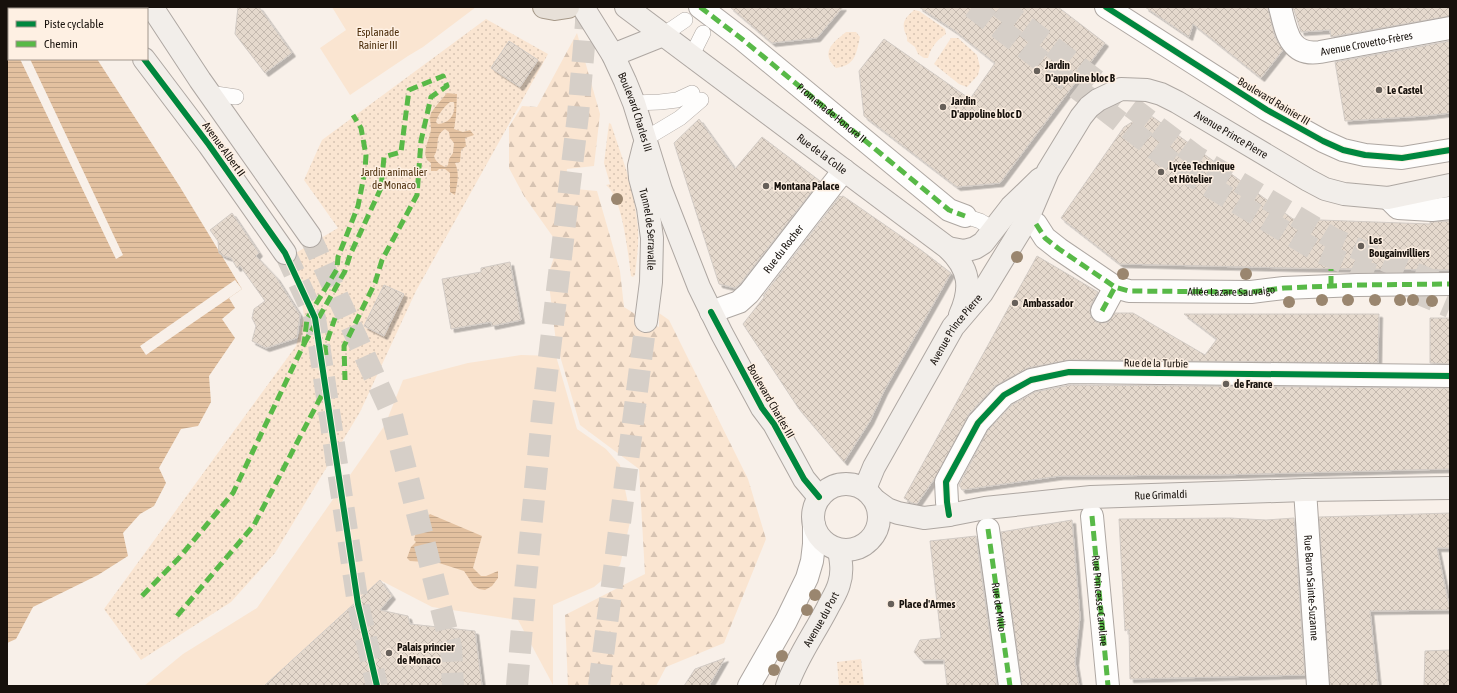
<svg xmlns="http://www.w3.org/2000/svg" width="1457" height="693" viewBox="0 0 1457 693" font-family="'Asap Condensed',sans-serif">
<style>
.grass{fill:url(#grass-dots)}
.forest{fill:url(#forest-firs)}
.garden{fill:#fae5d1}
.water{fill:url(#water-rules);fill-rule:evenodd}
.pier{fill:#f8f0e9}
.building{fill:url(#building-cross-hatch);stroke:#d2cbc5;filter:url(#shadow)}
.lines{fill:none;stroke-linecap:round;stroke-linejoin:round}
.secondary-tunnel{stroke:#d6cfc8;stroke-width:22;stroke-dasharray:22 11;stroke-linecap:butt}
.primary-tunnel{stroke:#d6cfc8;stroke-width:22;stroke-dasharray:22 11;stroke-linecap:butt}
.lane-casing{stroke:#aea7a2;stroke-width:16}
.street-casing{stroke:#aea7a2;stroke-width:24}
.secondary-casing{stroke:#aea7a2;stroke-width:24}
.primary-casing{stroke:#a69989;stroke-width:24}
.lane{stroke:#fefdfc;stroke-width:15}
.street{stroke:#fefdfc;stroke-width:22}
.secondary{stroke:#f2eeea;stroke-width:22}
.primary{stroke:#e7e0d8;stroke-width:22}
.quiet{stroke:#58b947;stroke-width:5;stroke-dasharray:10 5;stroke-linecap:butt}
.cycleway-casing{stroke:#fef0e3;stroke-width:8}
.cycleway{stroke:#00873e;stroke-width:6}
.tree{fill:#9a866f}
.poi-dot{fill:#665f59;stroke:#fef0e3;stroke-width:1.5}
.labels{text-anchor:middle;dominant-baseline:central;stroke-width:3;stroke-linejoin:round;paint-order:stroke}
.park-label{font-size:11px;fill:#4e2f0c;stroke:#fef0e3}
.street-label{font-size:11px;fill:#17110c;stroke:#fef0e3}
.poi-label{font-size:11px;font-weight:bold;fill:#17110c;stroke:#fef0e3;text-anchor:start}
</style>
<defs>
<pattern id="grass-dots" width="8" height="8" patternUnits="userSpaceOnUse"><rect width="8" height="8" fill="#fae5d1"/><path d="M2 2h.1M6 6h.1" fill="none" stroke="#d6c3b2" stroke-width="1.8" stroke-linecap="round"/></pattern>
<pattern id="forest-firs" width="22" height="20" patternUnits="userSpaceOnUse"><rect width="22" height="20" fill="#fae5d1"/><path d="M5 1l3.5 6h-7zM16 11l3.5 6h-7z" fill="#d6c3b2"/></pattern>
<pattern id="water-rules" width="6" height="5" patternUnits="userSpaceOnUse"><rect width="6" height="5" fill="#e3c1a0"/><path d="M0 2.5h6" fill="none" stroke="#c2a589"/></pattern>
<pattern id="building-cross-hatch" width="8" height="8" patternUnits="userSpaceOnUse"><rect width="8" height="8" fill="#e5d9cd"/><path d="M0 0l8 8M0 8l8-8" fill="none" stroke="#c4b9af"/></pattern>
<filter id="shadow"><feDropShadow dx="3.5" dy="3.5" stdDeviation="0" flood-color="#0004"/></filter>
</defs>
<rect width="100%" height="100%" fill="#f8f0e9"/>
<path class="grass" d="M 914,10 L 919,11 L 945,29 L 946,34 C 937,40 931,47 928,58 L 924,58 L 918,54 L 915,47 L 907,41 C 908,35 904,33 904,28 C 902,20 909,15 914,10 Z
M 486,19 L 548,54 L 416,291 L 360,412 L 275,553 L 231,602 L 141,660 L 104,609 L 296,346 L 304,316 L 294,254 L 338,228 L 304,180 L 322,140 Z
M 846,32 L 856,32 L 860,37 C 856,54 856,65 836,68 C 820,53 832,43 846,32 Z
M 951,38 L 958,38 L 977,55 L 980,67 L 978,75 L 967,87 L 959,84 L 934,64 Z
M 609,123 L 611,124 C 621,155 634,187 637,220 C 640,238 637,257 635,275 L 633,277 L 631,276 C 628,254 623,198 606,185 L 610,184 L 604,163 Z
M 861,659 L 864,686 L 839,686 L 837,662 Z"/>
<path class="forest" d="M 577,33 L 600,114 L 594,166 L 567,169 L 565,188 L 597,191 L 620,271 L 624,307 L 646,321 L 659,327 L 659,313 L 669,320 L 748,479 L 766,539 L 724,643 L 666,667 L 656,686 L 568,686 L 565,615 L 645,574 L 639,469 L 580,425 L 556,342 L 548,276 L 558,244 L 524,196 L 509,168 L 509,127 L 522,106 L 537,107 Z"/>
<path class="garden" d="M 332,7 L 476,7 L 423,47 L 408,56 L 350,95 L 320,48 L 346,30 Z
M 521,355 L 556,356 L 577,429 L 606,449 L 620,465 L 631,518 L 620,565 L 594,587 L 553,605 L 553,685 L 518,620 L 432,607 L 380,580 L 264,686 L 144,686 L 183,654 L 257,608 L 385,425 L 403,380 L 468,363 Z"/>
<path class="water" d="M 7,7 L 63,7 L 64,9 L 9,9 L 9,59 L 97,59 L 180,187 L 242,289 L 229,298 L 235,308 L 222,319 L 235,338 L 209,376 L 211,402 L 198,426 L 181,429 L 159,468 L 166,483 L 154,506 L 140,514 L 123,533 L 128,556 L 98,575 L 33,607 L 16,639 L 7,643 Z
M 447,93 L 457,94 L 456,116 L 454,129 L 463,132 L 470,130 L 474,135 L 465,138 L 466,146 L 461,150 L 460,162 L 455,163 C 460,174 457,184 455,195 L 450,192 L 450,173 L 445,169 L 439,169 L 437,171 L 431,171 L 431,163 L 427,160 C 422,149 430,140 431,129 C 431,123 429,119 431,113 C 434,108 443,98 447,93 ZM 450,102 L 454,102 C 456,114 450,123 438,124 L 436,122 C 438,114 444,107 450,102 ZM 445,129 L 449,132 L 450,138 L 454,143 L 453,153 L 449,159 L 448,165 L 446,167 C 441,166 435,161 434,156 C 441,146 433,137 445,129 Z
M 423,514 L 429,515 L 430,514 L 482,536 L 473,568 L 481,576 L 486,576 L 498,571 L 498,578 L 492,586 L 485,590 L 479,589 L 474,586 L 464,571 L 439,563 L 410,561 L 407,558 L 411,547 L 416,542 L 414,540 L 418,524 L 416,522 L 416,515 Z"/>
<path class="pier" d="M 20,59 L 30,59 L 123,255 L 116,259 Z
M 235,280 L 242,289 L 146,355 L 140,346 Z"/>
<path class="building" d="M 238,7 L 259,7 L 292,53 L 265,73 L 235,34 Z
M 730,7 L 843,7 L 817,38 L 772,43 Z
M 919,7 L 1058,7 L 1105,43 L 1000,183 L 957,187 L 864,116 L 859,71 L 884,39 L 970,99 L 995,63 L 955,31 Z
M 1145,7 L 1268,7 L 1275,37 L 1283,50 L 1261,78 L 1193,24 L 1189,37 Z
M 1293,7 L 1450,7 L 1450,16 L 1331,37 L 1330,30 L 1301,32 Z
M 509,41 L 538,60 L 520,87 L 491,68 Z
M 1450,41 L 1450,113 L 1424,116 L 1345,121 L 1335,62 Z
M 1146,116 L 1153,117 L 1293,219 L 1430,224 L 1430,222 L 1450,221 L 1450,270 L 1291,268 L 1120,264 L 1061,218 L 1124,127 L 1137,119 Z
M 699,119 L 735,169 L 762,137 L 820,181 L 740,284 L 735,288 L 719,284 L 674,143 Z
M 840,196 L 841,197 L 843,196 L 921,250 L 951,273 L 884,391 L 870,421 L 844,462 L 799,409 L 743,324 L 765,296 L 763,296 Z
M 232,213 L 259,253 L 256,256 L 276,277 L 300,315 L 297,338 L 266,348 L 252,341 L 256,326 L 252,318 L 254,309 L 265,301 L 240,266 L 237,268 L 231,258 L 224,256 L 219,253 L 218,241 L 210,230 Z
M 1037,256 L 1098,292 L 1091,305 L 1090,311 L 1091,317 L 1096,322 L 1102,323 L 1108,322 L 1115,313 L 1133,313 L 1205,355 L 1217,339 L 1184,314 L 1379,314 L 1378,363 L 1069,360 L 1028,368 L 995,386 L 969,414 L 935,478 L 917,504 L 912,503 L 904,498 Z
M 510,262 L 521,320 L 492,326 L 491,322 L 451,329 L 442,279 L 481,272 L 481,268 Z
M 384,285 L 404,294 L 384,336 L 364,326 Z
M 1430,318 L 1450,318 L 1450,364 L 1430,363 Z
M 1070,385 L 1450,388 L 1450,469 L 1217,475 L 1060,476 L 962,490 L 959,485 L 988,430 L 1012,405 L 1035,392 Z
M 1450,513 L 1450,548 L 1437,548 L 1450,610 L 1370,611 L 1378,686 L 1330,686 L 1319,517 Z
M 1230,518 L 1266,520 L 1294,518 L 1305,675 L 1130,679 L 1129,629 L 1125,631 L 1119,519 Z
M 1072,520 L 1080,617 L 1075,662 L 1079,686 L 1022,686 L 1001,532 Z
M 976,536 L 997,686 L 947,686 L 944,660 L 921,660 L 914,652 L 920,640 L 941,638 L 930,541 Z
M 380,580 L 392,596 L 380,610 L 408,616 L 410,624 L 475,631 L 482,686 L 264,686 Z
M 1450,650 L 1450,686 L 1424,686 L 1425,651 Z
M 725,658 L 709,686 L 684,686 L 695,669 Z"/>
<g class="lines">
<path class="secondary-tunnel" d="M 310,236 L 392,415 L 451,647 L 453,686
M 285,253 L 315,318 L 358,604 L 377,686
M 517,686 L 525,591 L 542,416 L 578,115 L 586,23 L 586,7
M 599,686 L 646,321"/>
<path class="primary-tunnel" d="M 972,7 L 1182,170 L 1319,252 L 1450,307
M 1000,7 L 1197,157 L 1334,239 L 1443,285"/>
<defs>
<path id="lane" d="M 663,35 L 685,20
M 691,57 L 703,33
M 209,93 L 236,97
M 634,103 L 660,102 L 677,100 L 692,93
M 645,139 L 680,118 L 701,100
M 965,216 L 980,221 L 995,230"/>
<g id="street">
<path d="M 700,7 L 742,39 L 949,210 L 965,216"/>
<path d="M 1106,7 L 1267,110 L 1323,141 L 1343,150 L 1365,155 L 1402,158 L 1450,150"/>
<path id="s1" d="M 1280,7 C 1286,30 1289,57 1320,52 L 1450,28"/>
<path d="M 1388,198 L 1398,208 L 1432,210 L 1450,208"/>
<path d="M 1036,224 L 1045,238 L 1059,249 L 1115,287 L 1129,291 L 1251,292 L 1284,288 L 1357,285 L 1450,284"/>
<path d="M 1102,311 L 1115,287"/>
<path id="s2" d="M 711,312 L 739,302 L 749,293 L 844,170"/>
<path id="s3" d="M 1305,490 L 1318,686"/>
<path d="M 949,515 L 947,502 L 946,482 L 978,423 L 1004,395 L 1031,380 L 1069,372 L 1450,376"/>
<path d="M 1092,516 L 1108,686"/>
<path d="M 988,529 L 1010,686"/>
<path d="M 749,686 L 786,621 L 807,578 L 812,561 L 814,544 L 814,525"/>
</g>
<g id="secondary">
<path d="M 105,7 L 106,9"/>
<path d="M 152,7 L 200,80 L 310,236"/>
<path id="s4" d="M 583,7 L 613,55 L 625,81 L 634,103 L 661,190 L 699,287 L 722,334 L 762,408 L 774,424 L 804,479 L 819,497"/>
<path id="s5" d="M 626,7 L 948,248 C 970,269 972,288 960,315"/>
<path d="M 613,55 L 663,35"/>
<path d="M 144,59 L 209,145 L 285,253"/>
<path id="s6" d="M 644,146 L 639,166 L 640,178 L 648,208 L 652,238 L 651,282 L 646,321"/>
<path d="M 948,248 L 964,251 L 975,248 L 983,243 L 1011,207 L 1040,179"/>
<circle cx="846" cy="517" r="33"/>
<path id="s7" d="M 865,489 L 874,467 L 953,327 L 982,293 L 1028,218 L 1048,171 L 1081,117 L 1089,107 L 1098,100 L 1121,89 L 1147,90 L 1161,94 L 1177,102 L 1308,180 L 1325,189 L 1344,194 L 1388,198 L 1450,185"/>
<path id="s8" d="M 876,501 L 887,509 L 898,513 L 924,518 L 949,515 L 985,508 L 1091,497 L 1305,490 L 1450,488"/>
<path id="s9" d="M 787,686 C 796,659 814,634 827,609 C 831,601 837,592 839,584 C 843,572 841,561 839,550"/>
</g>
<path id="primary" d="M 544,7 L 555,9 L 568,7"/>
</defs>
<use href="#lane" class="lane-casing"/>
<use href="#street" class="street-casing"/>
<use href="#secondary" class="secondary-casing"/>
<use href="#primary" class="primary-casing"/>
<use href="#lane" class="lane"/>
<use href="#street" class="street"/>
<use href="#secondary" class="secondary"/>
<use href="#primary" class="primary"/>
<g class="quiet">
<path id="s10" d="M 700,7 L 742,39 L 949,210 L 965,216"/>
<path id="s11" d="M 1036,224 L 1045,238 L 1059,249 L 1115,287 L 1129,291 L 1251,292 L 1284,288 L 1357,285 L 1450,284"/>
<path d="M 1331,286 L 1331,269"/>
<path d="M 1102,311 L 1115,287"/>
<path d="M 304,344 L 345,271 L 350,255 L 381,188 L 384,157 L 401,152 L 409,90 L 443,76 L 447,86 L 431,97 L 421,141 L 417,195 L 382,260 L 375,283 L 344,346 L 345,380"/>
<path d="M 326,355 L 325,347 L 335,318"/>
<path id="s12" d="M 1092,516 L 1108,686"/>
<path id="s13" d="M 988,529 L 1010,686"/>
<path d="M 142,596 L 179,558 L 233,493 L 304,344 L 307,319 L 337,269 L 338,257 L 344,242 L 358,206 L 365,171 L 366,155 L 361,128 L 353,115"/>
<path d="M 177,616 L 254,525 L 325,389"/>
</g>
<defs>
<path id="cycleway" d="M 1106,7 L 1267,110 L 1323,141 L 1343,150 L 1365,155 L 1402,158 L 1450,150
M 144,59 L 209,145 L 285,253 L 315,318 L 358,604 L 377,686
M 711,312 L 762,408 L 774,424 L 804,479 L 819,497
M 949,515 L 947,502 L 946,482 L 978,423 L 1004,395 L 1031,380 L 1069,372 L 1450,376"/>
</defs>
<use href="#cycleway" class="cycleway-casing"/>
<use href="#cycleway" class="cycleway"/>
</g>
<g class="tree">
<circle cx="617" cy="199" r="6"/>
<circle cx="1017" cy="257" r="6"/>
<circle cx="1123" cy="274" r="6"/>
<circle cx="1246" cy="274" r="6"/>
<circle cx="1322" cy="300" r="6"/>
<circle cx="1348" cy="300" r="6"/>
<circle cx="1375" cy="300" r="6"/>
<circle cx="1400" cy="300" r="6"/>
<circle cx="1413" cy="300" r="6"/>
<circle cx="1432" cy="301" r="6"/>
<circle cx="1289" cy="302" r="6"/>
<circle cx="815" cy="595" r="6"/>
<circle cx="807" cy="610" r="6"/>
<circle cx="782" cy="656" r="6"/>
<circle cx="774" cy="670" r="6"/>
</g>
<g class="poi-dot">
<circle cx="1037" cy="71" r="4"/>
<circle cx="1379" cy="90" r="4"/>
<circle cx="943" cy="107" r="4"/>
<circle cx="1161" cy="172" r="4"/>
<circle cx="766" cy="186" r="4"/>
<circle cx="1361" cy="246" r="4"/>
<circle cx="1015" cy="303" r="4"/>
<circle cx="1226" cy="384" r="4"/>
<circle cx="891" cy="604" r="4"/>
<circle cx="389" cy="653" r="4"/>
</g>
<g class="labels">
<g class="park-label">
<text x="378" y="32">Esplanade<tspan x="378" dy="13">Rainier III</tspan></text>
<text x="394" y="172">Jardin animalier<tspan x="394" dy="13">de Monaco</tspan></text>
</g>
<g class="street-label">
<text stroke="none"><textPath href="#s1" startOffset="116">Avenue Crovetto-Frères</textPath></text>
<text transform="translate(1274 101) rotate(31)">Boulevard Rainier III</text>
<text stroke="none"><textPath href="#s4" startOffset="118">Boulevard Charles III</textPath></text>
<text stroke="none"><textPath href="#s10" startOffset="169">Promenade Honoré II</textPath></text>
<text stroke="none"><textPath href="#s7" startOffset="603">Avenue Prince Pierre</textPath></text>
<text transform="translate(224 149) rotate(54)">Avenue Albert II</text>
<text stroke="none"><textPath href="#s5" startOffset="245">Rue de la Colle</textPath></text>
<text stroke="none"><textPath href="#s6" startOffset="85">Tunnel de Serravalle</textPath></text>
<text stroke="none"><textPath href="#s2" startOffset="99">Rue du Rocher</textPath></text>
<text stroke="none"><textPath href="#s11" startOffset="219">Allée Lazare Sauvaigo</textPath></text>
<text stroke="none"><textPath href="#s7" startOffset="184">Avenue Prince Pierre</textPath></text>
<text transform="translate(1156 363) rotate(1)">Rue de la Turbie</text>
<text transform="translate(771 401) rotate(60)">Boulevard Charles III</text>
<text stroke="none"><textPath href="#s8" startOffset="290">Rue Grimaldi</textPath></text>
<text stroke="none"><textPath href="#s3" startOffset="98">Rue Baron Sainte-Suzanne</textPath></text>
<text stroke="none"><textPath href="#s12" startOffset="85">Rue Princesse Caroline</textPath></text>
<text stroke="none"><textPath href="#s13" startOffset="79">Rue de Millo</textPath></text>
<text stroke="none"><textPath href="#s9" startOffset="75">Avenue du Port</textPath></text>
</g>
<g class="poi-label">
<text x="1045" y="65">Jardin<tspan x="1045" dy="13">D'appoline bloc B</tspan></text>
<text x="1387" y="90">Le Castel</text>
<text x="951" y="101">Jardin<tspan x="951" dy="13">D'appoline bloc D</tspan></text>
<text x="1169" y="166">Lycée Technique<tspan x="1169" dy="13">et Hôtelier</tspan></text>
<text x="774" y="186">Montana Palace</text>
<text x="1369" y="240">Les<tspan x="1369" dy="13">Bougainvilliers</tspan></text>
<text x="1023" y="303">Ambassador</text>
<text x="1234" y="384">de France</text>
<text x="899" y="604">Place d'Armes</text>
<text x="397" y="647">Palais princier<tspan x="397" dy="13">de Monaco</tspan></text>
</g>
</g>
<rect width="1457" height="693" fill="none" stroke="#17110c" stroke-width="16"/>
<rect x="8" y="8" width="140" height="52" fill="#fef0e3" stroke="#a2978d"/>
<rect x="16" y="21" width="20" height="6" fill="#00873e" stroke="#a2978d"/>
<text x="44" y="28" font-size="12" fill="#17110c">Piste cyclable</text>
<rect x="16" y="41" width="20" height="6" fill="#58b947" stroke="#a2978d"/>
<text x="44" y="48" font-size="12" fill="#17110c">Chemin</text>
</svg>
